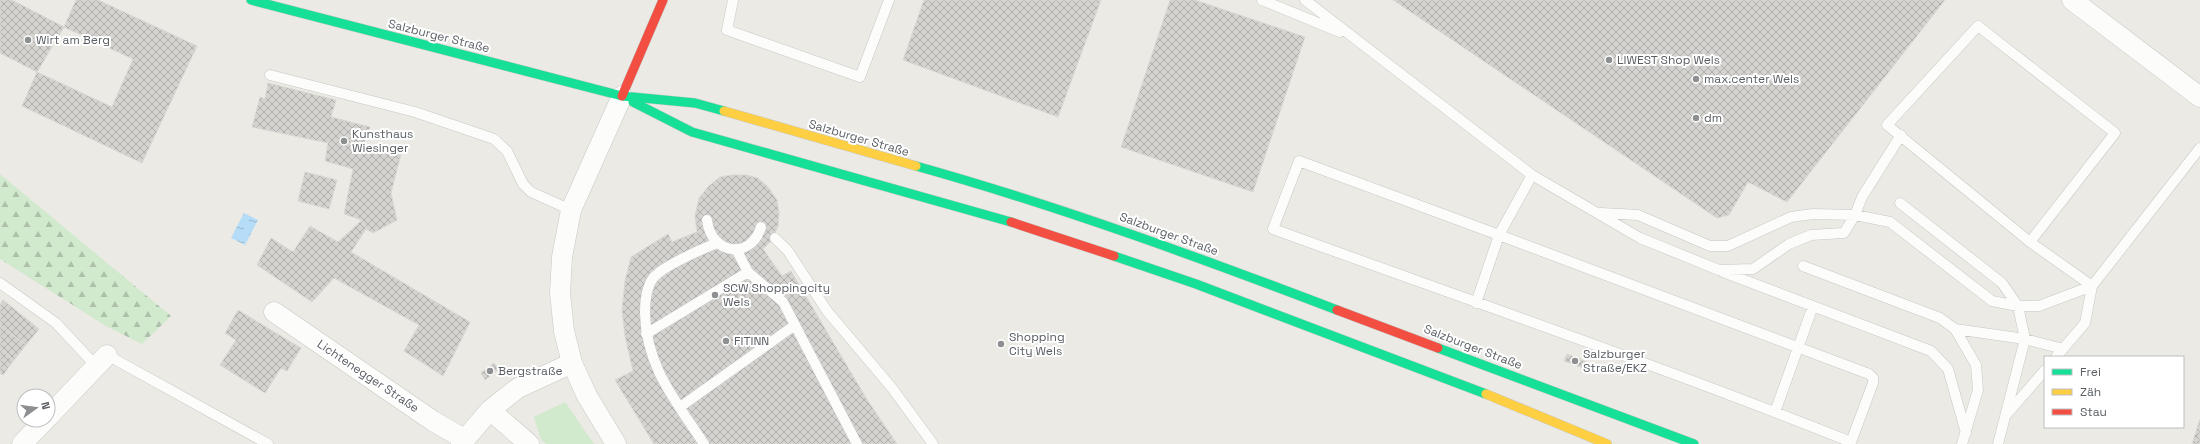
<svg xmlns="http://www.w3.org/2000/svg" width="2200" height="444" viewBox="0 0 2200 444" font-family="'Space Grotesk',sans-serif">
<style>
.green{fill:#d1e9cd}
.forest{fill:url(#forest-firs)}
.water{fill:url(#water-ripples)}
.building{fill:url(#building-cross-hatch);stroke:#dad8d4}
.lines{fill:none;stroke-linecap:round;stroke-linejoin:round}
.lane-casing{stroke:#c7c7c5;stroke-width:11}
.street-casing{stroke:#c7c7c5;stroke-width:21}
.fast-casing{stroke:#c7c8c6;stroke-width:10}
.slow-casing{stroke:#c7c8c6;stroke-width:10}
.jam-casing{stroke:#c7c8c6;stroke-width:10}
.lane{stroke:#fcfcfb;stroke-width:10}
.street{stroke:#fcfcfb;stroke-width:20}
.fast{stroke:#16e098;stroke-width:9}
.slow{stroke:#ffcf43;stroke-width:9}
.jam{stroke:#f24e42;stroke-width:9}
.poi-dot{fill:#8d8f90;stroke:#fff;stroke-width:1.5}
.labels{text-anchor:middle;dominant-baseline:central;stroke-width:4;stroke-linejoin:round;paint-order:stroke}
.street-label{font-size:12px;fill:#5a5e63;stroke:#fff}
.poi-label{font-size:12px;fill:#5a5e63;stroke:#fff;text-anchor:start}
</style>
<defs>
<pattern id="forest-firs" width="22" height="20" patternUnits="userSpaceOnUse"><rect width="22" height="20" fill="#d1e9cd"/><path d="M5 1l3.5 6h-7zM16 11l3.5 6h-7z" fill="#adc0aa"/></pattern>
<pattern id="water-ripples" width="26" height="14" patternUnits="userSpaceOnUse"><rect width="26" height="14" fill="#b6ddf7"/><path d="M2 4q2-2 4 0t4 0M15 11q2-2 4 0t4 0" fill="none" stroke="#97b6cc"/></pattern>
<pattern id="building-cross-hatch" width="8" height="8" patternUnits="userSpaceOnUse"><rect width="8" height="8" fill="#d4d3cf"/><path d="M0 0l8 8M0 8l8-8" fill="none" stroke="#afaeac"/></pattern>
</defs>
<rect width="100%" height="100%" fill="#ebeae4"/>
<path class="green" d="M 565,402 L 594,444 L 547,444 L 541,440 L 534,417 Z"/>
<path class="forest" d="M 0,174 L 171,316 L 142,344 L 106,326 L 0,259 Z"/>
<path class="water" d="M 244,213 L 258,220 L 245,245 L 231,238 Z"/>
<path class="building" d="M 0,0 L 12,0 L 64,27 L 37,72 L 0,53 Z
M 76,0 L 98,0 L 197,46 L 142,163 L 22,106 L 37,72 L 112,107 L 133,59 L 64,27 Z
M 924,0 L 1101,0 L 1058,117 L 903,60 Z
M 1170,0 L 1195,0 L 1305,37 L 1253,192 L 1121,147 Z
M 1393,0 L 1945,0 L 1787,202 L 1748,182 L 1729,215 L 1717,218 Z
M 268,83 L 336,100 L 331,117 L 370,127 L 363,146 L 401,154 L 391,193 L 397,220 L 373,233 L 366,229 L 362,220 L 344,214 L 353,169 L 325,161 L 328,143 L 252,127 L 260,97 L 265,99 Z
M 305,172 L 337,180 L 329,209 L 298,201 Z
M 732,175 L 746,175 L 758,178 L 768,187 L 777,200 L 779,213 L 778,226 L 772,240 L 763,249 L 782,276 L 791,271 L 866,398 L 897,444 L 654,444 L 615,380 L 633,371 L 625,336 L 622,310 L 625,281 L 631,257 L 668,234 L 672,242 L 697,232 L 695,216 L 699,198 L 709,186 L 720,177 Z
M 362,220 L 366,229 L 351,252 L 470,322 L 443,376 L 404,351 L 419,325 L 334,278 L 312,302 L 257,265 L 271,238 L 293,252 L 310,226 L 338,242 Z
M 3,300 L 39,329 L 26,345 L 0,325 L 0,305 Z
M 238,310 L 301,348 L 287,371 L 281,368 L 265,393 L 220,365 L 236,340 L 225,333 Z
M 0,325 L 26,345 L 14,360 L 0,348 Z
M 0,348 L 14,360 L 3,375 L 0,373 Z
M 1567,354 L 1585,361 L 1583,368 L 1564,361 Z
M 494,363 L 499,369 L 485,380 L 481,373 Z
M 2200,419 L 2200,444 L 2192,444 Z"/>
<g class="lines">
<defs>
<path id="lane" d="M 733,0 L 727,30 L 860,77 L 889,0
M 1262,0 L 1340,32
M 1305,0 L 1532,175 L 1640,238 L 1719,270 L 1753,269 L 1789,244 L 1811,235 L 1844,233 L 1855,215 L 1862,197 L 1901,135
M 270,75 L 415,112 L 494,139 L 507,151 L 523,184 L 531,192 L 571,210
M 1900,203 L 2002,283 L 2018,306 L 2025,339 L 1998,444
M 1601,213 L 1638,215 L 1710,246 L 1728,246 L 1791,217 L 1813,214 L 1855,215 L 1890,222 L 1992,301 L 2018,306 L 2039,306 L 2092,286
M 707,220 C 711,255 751,260 761,227
M 775,238 L 788,251 L 827,311 L 892,388 L 933,444
M 2030,242 L 2115,133 L 1978,26 L 1887,125 L 2030,242 L 2092,286
M 736,249 L 748,272 L 783,302 L 857,444
M 1803,266 L 1940,318 L 1955,329 L 1976,365 L 1978,390 L 1962,444
M 1723,272 L 1931,351 L 1948,369 L 1966,433
M 0,283 L 56,323 L 96,366
M 1476,303 L 1499,235 L 1299,161 L 1273,229 C 1466,299 1660,366 1851,442 L 1873,383 L 1873,378 L 1869,374 L 1499,235 L 1532,175
M 1955,329 L 2025,339 L 2063,349
M 646,334 L 748,272
M 107,355 L 268,444
M 2056,357 L 2085,323 L 2092,286 L 2200,148
M 680,407 L 795,325
M 1775,412 L 1813,306
M 2007,414 L 2045,370
M 704,444 C 676,401 646,367 645,313 C 645,302 646,288 653,278 C 663,266 702,249 717,243"/>
<path id="street" d="M 2072,0 L 2200,97
M 274,312 L 433,421 L 464,439
M 490,410 L 529,444
M 48,417 L 107,355
M 22,444 L 45,420
M 461,444 L 490,410 L 518,388 L 572,363
M 616,444 L 587,396 L 572,363 L 564,331 L 560,293 L 562,257 L 571,210 L 622,96"/>
<path id="fast" d="M 251,0 L 622,96 L 695,103 L 724,111
M 633,102 L 692,132 L 1011,222
M 916,166 C 1059,206 1198,257 1337,310
M 1114,256 L 1196,284 L 1486,394
M 1438,348 L 1694,444"/>
<path id="slow" d="M 724,111 L 916,166
M 1486,394 L 1607,444"/>
<path id="jam" d="M 622,96 L 663,0
M 1011,222 L 1114,256
M 1337,310 L 1438,348"/>
</defs>
<use href="#lane" class="lane-casing"/>
<use href="#street" class="street-casing"/>
<use href="#fast" class="fast-casing"/>
<use href="#slow" class="slow-casing"/>
<use href="#jam" class="jam-casing"/>
<use href="#lane" class="lane"/>
<use href="#street" class="street"/>
<use href="#fast" class="fast"/>
<use href="#slow" class="slow"/>
<use href="#jam" class="jam"/>
</g>
<g class="poi-dot">
<circle cx="28" cy="40" r="4"/>
<circle cx="1609" cy="60" r="4"/>
<circle cx="1696" cy="79" r="4"/>
<circle cx="1696" cy="118" r="4"/>
<circle cx="344" cy="141" r="4"/>
<circle cx="715" cy="295" r="4"/>
<circle cx="726" cy="341" r="4"/>
<circle cx="1001" cy="344" r="4"/>
<circle cx="1575" cy="361" r="4"/>
<circle cx="490" cy="371" r="4"/>
</g>
<g class="labels">
<g class="street-label">
<text transform="translate(439 36) rotate(14)">Salzburger Straße</text>
<text transform="translate(859 138) rotate(16)">Salzburger Straße</text>
<text transform="translate(1169 234) rotate(20)">Salzburger Straße</text>
<text transform="translate(1473 347) rotate(21)">Salzburger Straße</text>
<text transform="translate(368 376) rotate(34)">Lichtenegger Straße</text>
</g>
<g class="poi-label">
<text x="36" y="40">Wirt am Berg</text>
<text x="1617" y="60">LIWEST Shop Wels</text>
<text x="1704" y="79">max.center Wels</text>
<text x="1704" y="118">dm</text>
<text x="352" y="134">Kunsthaus<tspan x="352" dy="14">Wiesinger</tspan></text>
<text x="723" y="288">SCW Shoppingcity<tspan x="723" dy="14">Wels</tspan></text>
<text x="1009" y="337">Shopping<tspan x="1009" dy="14">City Wels</tspan></text>
<text x="734" y="341">FITINN</text>
<text x="1583" y="354">Salzburger<tspan x="1583" dy="14">Straße/EKZ</tspan></text>
<text x="498" y="371">Bergstraße</text>
</g>
</g>
<rect x="2044" y="356" width="140" height="72" fill="#ffffff" stroke="#bdbfc1"/>
<rect x="2052" y="369" width="20" height="6" fill="#16e098" stroke="#bdbfc1"/>
<text x="2080" y="376" font-size="12" fill="#5a5e63">Frei</text>
<rect x="2052" y="389" width="20" height="6" fill="#ffcf43" stroke="#bdbfc1"/>
<text x="2080" y="396" font-size="12" fill="#5a5e63">Zäh</text>
<rect x="2052" y="409" width="20" height="6" fill="#f24e42" stroke="#bdbfc1"/>
<text x="2080" y="416" font-size="12" fill="#5a5e63">Stau</text>
<g transform="translate(36 408) rotate(76)"><circle r="19" fill="#ffffff" stroke="#bdbfc1"/>
<path d="M0-3L7 15L0 10L-7 15Z" fill="#8d8f90"/>
<text y="-6" font-size="11" font-weight="bold" text-anchor="middle" fill="#5a5e63">N</text>
</g>
</svg>
